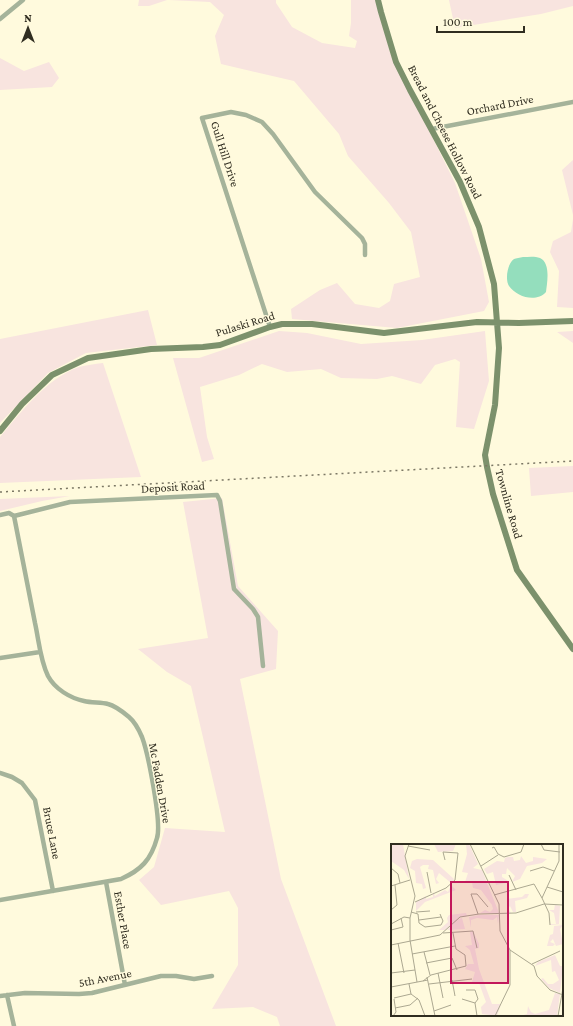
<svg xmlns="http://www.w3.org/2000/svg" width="573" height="1026" viewBox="0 0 573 1026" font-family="'Crimson Pro',serif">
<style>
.green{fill:#f8e4df}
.water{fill:#94debd}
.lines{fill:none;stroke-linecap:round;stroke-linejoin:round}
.street{stroke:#a5b39a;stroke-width:4.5}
.secondary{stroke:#7c916c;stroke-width:6}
.rail{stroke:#7b7764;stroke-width:1.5;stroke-dasharray:2 4;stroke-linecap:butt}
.labels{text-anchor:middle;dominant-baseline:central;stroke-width:3;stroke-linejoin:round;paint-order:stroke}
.street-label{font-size:12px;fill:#302d20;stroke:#fffadd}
.inset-road{fill:none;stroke:#aca891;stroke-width:1}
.view{fill:#c2185b;fill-opacity:0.15;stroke:#c2185b;stroke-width:2}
.inset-edge{fill:none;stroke:#302d20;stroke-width:2}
</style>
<rect width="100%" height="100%" fill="#fffadd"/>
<path class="green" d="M 139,0 L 167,0 L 149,6 L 138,6 Z
M 169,0 L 276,0 L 276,3 L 292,27 L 322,43 L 355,48 L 357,41 L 349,36 L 351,23 L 351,0 L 377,0 L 390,52 L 455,183 L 481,259 L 489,302 L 484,311 L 397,328 L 292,319 L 291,309 L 320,290 L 337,283 L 355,304 L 379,308 L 390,301 L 394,284 L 420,277 L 411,232 L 389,203 L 348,156 L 339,134 L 294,81 L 221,64 L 215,36 L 224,15 L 210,2 Z
M 449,0 L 573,0 L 573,6 L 541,14 L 455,28 Z
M 0,58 L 24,71 L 49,62 L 59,78 L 52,87 L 0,90 Z
M 573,160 L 573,215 L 562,170 Z
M 573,219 L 573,308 L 557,307 L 559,271 L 550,252 L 553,241 L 571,232 Z
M 148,310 L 157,345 L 86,353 L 48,373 L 0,423 L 0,339 Z
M 279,331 L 307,333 L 361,344 L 422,340 L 485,331 L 489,381 L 474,429 L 456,427 L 460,362 L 455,359 L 435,365 L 421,384 L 392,376 L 377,379 L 341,378 L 321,369 L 287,372 L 262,364 L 239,375 L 200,387 L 207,437 L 214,459 L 202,462 L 173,358 L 199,358 Z
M 573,331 L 573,343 L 557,332 Z
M 103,363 L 141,477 L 0,483 L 0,437 C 21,412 47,378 79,367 C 86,365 95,364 103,363 Z
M 573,466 L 573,492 L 531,496 L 529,468 Z
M 70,496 L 42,501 L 0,511 L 0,499 Z
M 222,498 L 238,586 L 278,631 L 276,669 L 240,679 L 281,879 L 336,1026 L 280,1026 L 277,1017 L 253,1007 L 212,1009 L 238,965 L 238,908 L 229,891 L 161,905 L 139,880 L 154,867 L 165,828 L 225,832 L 191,686 L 167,672 L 138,649 L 208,638 L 183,502 Z"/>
<path class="water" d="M 523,257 C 528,257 535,256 540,258 C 551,263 547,283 546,292 C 536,303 517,297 509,286 C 505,280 507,264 514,259 C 516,258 520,258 523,257 Z"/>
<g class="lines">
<path class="street" d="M 0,19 L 23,0
M 432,129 L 573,102
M 270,327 L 202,118 L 231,112 L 246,115 L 262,122 L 273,134 L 315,192 L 362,238 L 365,244 L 365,255
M 0,515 L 9,513 L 14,516 L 70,502 L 217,495 L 220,501 L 234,589 L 253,609 L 258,617 L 263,666
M 0,658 L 40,652
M 0,773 L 12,777 L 22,783 L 35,800 L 53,891
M 106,882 L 125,985
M 0,900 L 121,879 C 141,870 151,860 157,838 C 162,823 148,753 142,737 C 139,730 135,722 129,717 C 123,712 116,706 108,704 C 101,702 92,703 84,701 C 70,698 55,689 48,676 C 40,660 39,641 35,623 C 28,587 21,552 14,516
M 7,995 L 14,1026
M 0,996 L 25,993 L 79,994 L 92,993 L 161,976 L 176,976 L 194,979 L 212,976"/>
<path class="secondary" d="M 378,0 L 381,12 L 396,62 L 410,90 L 460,182 L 479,227 L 494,284 L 499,348 L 495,405 L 485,455 L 487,467 L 493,494 L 517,570 L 573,649
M 0,431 L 22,404 L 52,375 L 88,358 L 151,349 L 203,347 L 220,345 L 270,327 L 282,324 L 312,324 L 384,333 L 477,322 L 519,323 L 573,321"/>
<path class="rail" d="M 0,492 L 573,461"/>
</g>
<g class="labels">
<g class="street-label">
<text transform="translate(500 105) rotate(-11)">Orchard Drive</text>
<text transform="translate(445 132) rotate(63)">Bread and Cheese Hollow Road</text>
<text transform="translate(225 154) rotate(72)">Gull Hill Drive</text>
<text transform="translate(245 324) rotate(-17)">Pulaski Road</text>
<text transform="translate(173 487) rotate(-3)">Deposit Road</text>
<text transform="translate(509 504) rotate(74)">Townline Road</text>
<text transform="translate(160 783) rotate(80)">Mc Fadden Drive</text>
<text transform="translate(52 833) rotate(79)">Bruce Lane</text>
<text transform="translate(123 920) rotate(80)">Esther Place</text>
<text transform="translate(105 978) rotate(-11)">5th Avenue</text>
</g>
</g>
<g transform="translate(391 844)">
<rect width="172" height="172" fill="#fffadd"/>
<path d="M 0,0 L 12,0 L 18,35 L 13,26 L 0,17 ZM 43,0 L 65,0 L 62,7 L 47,8 ZM 75,0 L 78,0 L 87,20 L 82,24 L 91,26 L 108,69 L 89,69 L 94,66 L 99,68 L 102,65 L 101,61 L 90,46 L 82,44 L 81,38 L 74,38 L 77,29 L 71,28 L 76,10 ZM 130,12 L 135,19 L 142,17 L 142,13 L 156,15 L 151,19 L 136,22 L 129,35 L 121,38 L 124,32 L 116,24 L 115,30 L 111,30 L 111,33 L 119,38 L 114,39 L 105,41 L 102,28 L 96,30 L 93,25 L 106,17 L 113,18 L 114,14 L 117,13 L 122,13 L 123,17 L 129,16 ZM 26,15 L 42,16 L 63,35 L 60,39 L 48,29 L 45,35 L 48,39 L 45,40 L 42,26 L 37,25 L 38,21 L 32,21 L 29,23 L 35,44 L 32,45 L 31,40 L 25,39 L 24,27 L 19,24 L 21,17 ZM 60,41 L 65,46 L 34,58 L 25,67 L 25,58 L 35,52 L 35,55 L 42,53 L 42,48 L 44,52 L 54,46 L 57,48 ZM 134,50 L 138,50 L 136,54 L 124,57 L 125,68 L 122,68 L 119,62 L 117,64 L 120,69 L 116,68 L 116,55 L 131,53 ZM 164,61 L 169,62 L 168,80 L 172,80 L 159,81 L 160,78 L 160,80 L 165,80 L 163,69 L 158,66 L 163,66 ZM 75,69 L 76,72 L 69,73 L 54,86 L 48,86 L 57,78 L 56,74 L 58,71 ZM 88,71 L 108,71 L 107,80 L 106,73 L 102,76 L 86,74 L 80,76 L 80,84 L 78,73 ZM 71,74 L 74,85 L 56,86 L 66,75 ZM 172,81 L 169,85 L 172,100 L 165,102 L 162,95 L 159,98 L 164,100 L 162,102 L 156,102 L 159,91 L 162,90 L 163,82 ZM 82,87 L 88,100 L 88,104 L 84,105 L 88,125 L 101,160 L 110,160 L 106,172 L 91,170 L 90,163 L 95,158 L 88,139 L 81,138 L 84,128 L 74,125 L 77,120 L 83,120 L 79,106 L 74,102 L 81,101 L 79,88 ZM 164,111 L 169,122 L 172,122 L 169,149 L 158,144 L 150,135 L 152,134 L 157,140 L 162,140 L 168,136 L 164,127 L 161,128 L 160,116 L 144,122 L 147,118 ZM 164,149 L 169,150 L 166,172 L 129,172 L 136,170 L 137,162 L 140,168 L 144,170 L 158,166 Z" fill="#f8e4df"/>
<path class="inset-road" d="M 18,0 L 14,12 L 24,52 L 19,74 L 19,96 L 26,138M 79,0 L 108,60 L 109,87 L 119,106 L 119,141 L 104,172M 150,0 L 153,6 L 169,8M 17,2 L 39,6M 101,4 L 103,3 L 107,10 L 113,13 L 130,8 L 133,0M 90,22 L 107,11M 0,24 L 7,30 L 9,39M 139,27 L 152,23 L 163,27M 36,28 L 40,49M 118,31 L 125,46M 0,42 L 19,36M 156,43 L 172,48M 103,51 L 143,40 L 151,54M 24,58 L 55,44 L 64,36 L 67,9 L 52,8 L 54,16M 0,66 L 6,61 L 4,41M 20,68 L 27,70 L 28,79 L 34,83 L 50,81 L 52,77 L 49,70M 25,68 L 39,67M 87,70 L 80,50 L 86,50 L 97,63M 28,76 L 50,73M 0,80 L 13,73 L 19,74M 159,81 L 158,69 L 151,54 L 168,17 L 168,0M 0,86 L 12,83 L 10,74M 52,89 L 82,87 L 86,104M 7,99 L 13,129M 0,101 L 49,91 L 69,73 L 88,70 L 125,69 L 153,60 L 172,61M 119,106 L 143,122 L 146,132 L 159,146 L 172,151M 33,108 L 39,131M 21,110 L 64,102M 35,119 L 61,114 L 66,126M 141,120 L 169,107M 0,129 L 24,126M 47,129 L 52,154M 36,133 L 44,172M 61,136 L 64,152M 32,137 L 40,131 L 75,122 L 74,111 L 65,105 L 62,89M 18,140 L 20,150 L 28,156 L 34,172M 38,140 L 81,135M 0,143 L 37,136M 75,146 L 84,146 L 87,155 L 84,159M 3,154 L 20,150M 71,155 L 84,159 L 86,172M 4,164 L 19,161 L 27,154M 43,167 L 60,161M 2,172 L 5,168 L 3,155M 167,172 L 172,144"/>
<path class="view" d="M 60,38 L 117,38 L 117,139 L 60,139 Z"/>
<rect width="172" height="172" class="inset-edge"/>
</g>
<g transform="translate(28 28)" stroke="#fffadd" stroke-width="3" paint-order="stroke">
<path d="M0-3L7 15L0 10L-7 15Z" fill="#302d20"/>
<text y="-6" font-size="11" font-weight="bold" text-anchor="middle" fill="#302d20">N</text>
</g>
<path d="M437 26v6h87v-6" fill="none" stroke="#302d20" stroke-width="2"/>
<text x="443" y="26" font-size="12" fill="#302d20" stroke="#fffadd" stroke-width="3" paint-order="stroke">100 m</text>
</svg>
